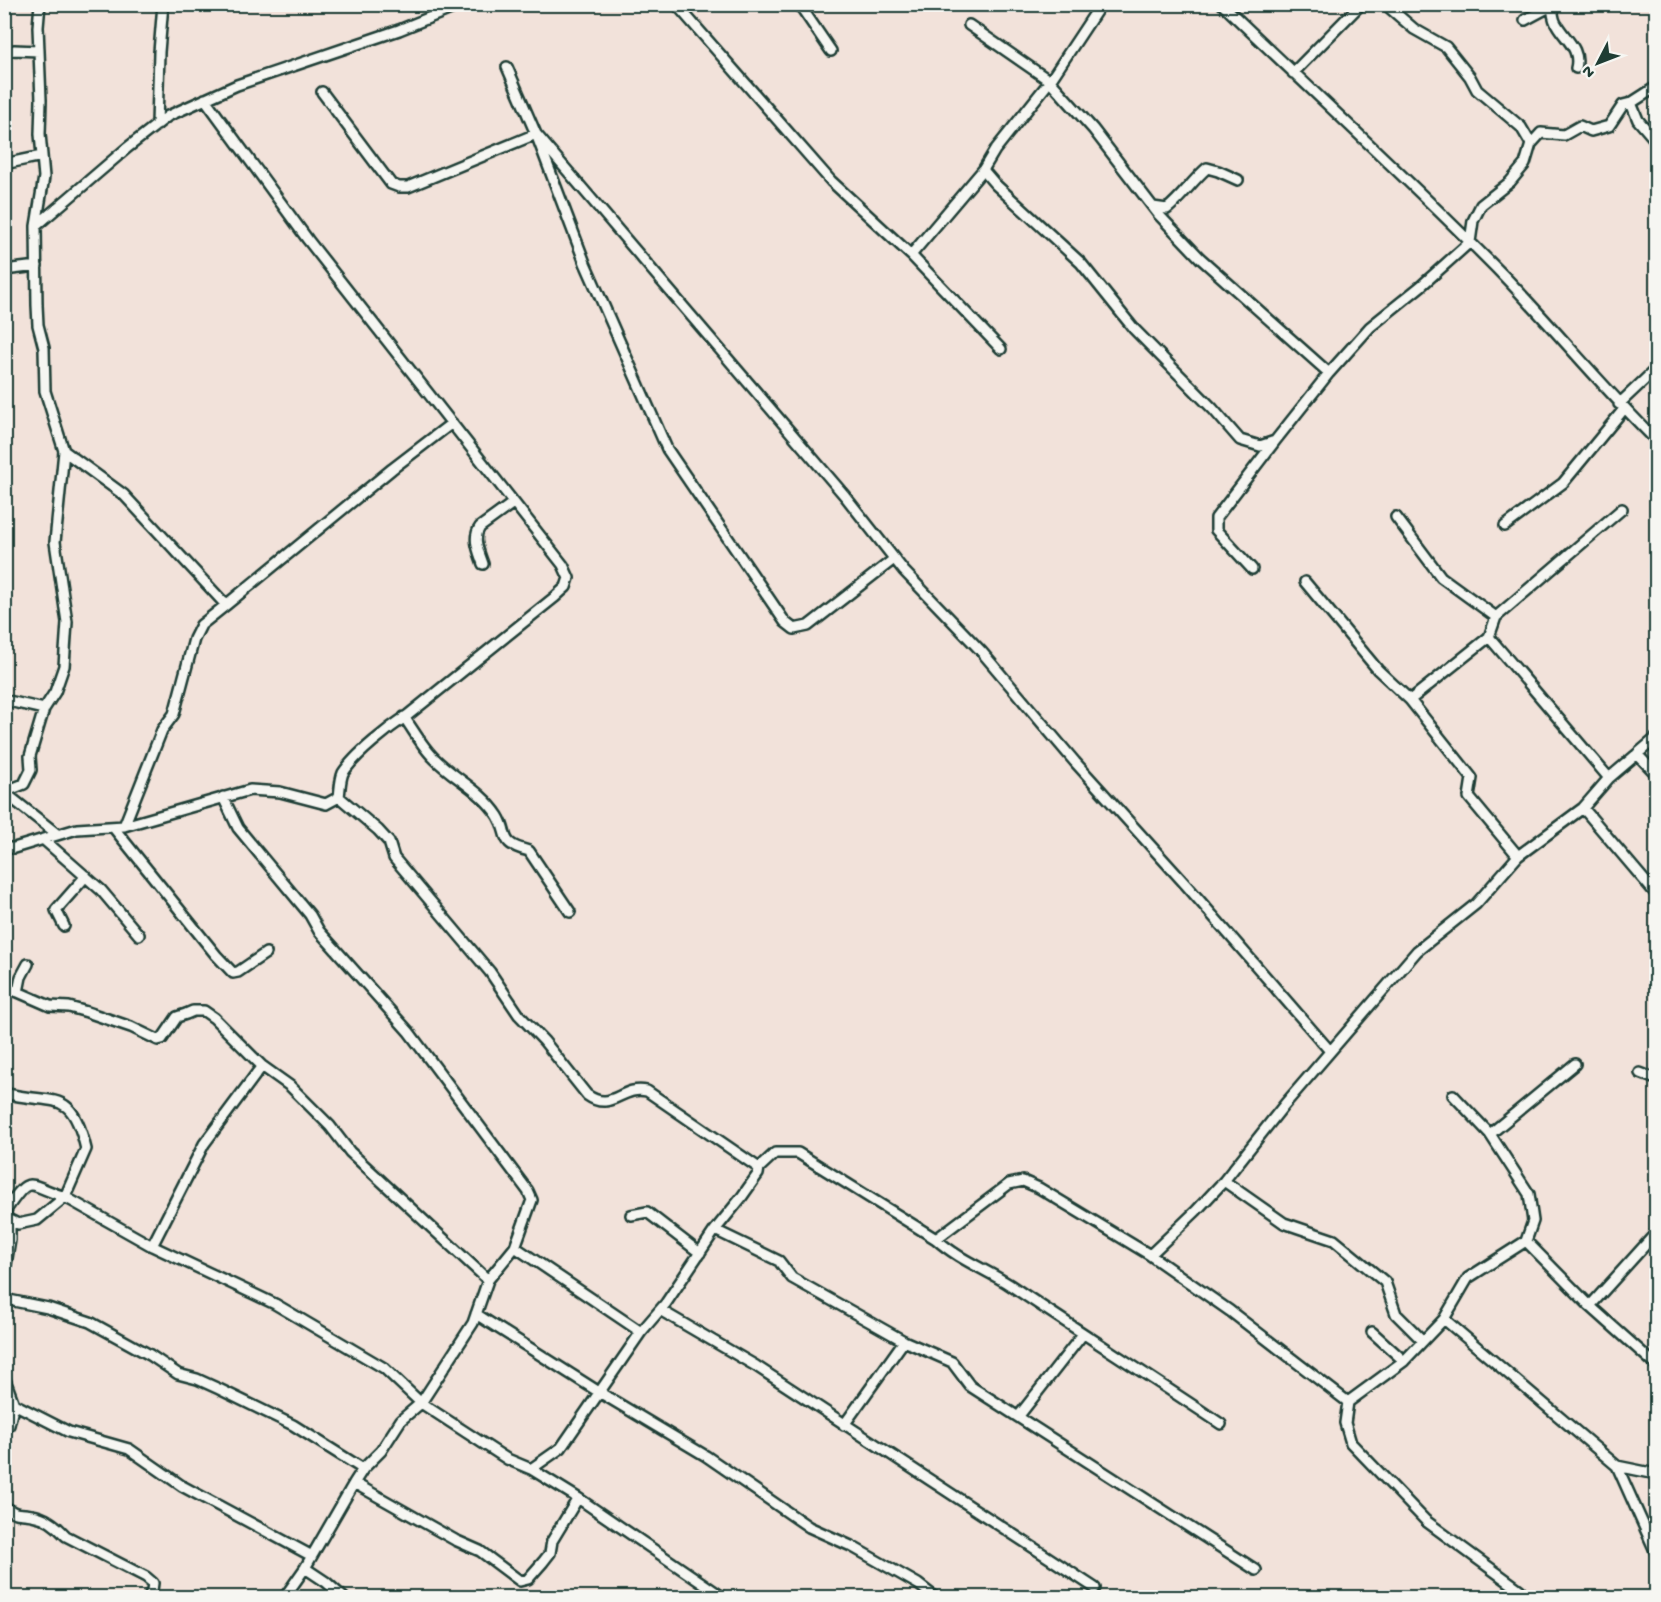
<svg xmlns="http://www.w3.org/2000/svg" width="1661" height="1602" viewBox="0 0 1661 1602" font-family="'Gochi Hand',sans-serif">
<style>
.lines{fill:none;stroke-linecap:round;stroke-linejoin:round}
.minor-casing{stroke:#1f3d34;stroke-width:14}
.minor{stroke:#f6f6f2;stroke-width:9}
</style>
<rect width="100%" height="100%" fill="#f2e2da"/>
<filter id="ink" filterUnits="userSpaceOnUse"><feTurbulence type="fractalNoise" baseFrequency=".0167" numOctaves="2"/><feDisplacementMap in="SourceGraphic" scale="12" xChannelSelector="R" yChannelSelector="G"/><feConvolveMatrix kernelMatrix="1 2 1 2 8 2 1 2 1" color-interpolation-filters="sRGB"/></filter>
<g filter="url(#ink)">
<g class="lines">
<defs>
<path id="minor" d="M 676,4 L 831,181 L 911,255
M 799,4 L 831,51
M 1101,4 L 1050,81 L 995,150 L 983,170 L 995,184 L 1081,263 L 1134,329 L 1213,409 L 1240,440 L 1260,446 L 1275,441 L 1329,373 L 1370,327 L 1421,286 L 1470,242 L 1473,221 L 1481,205 L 1510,182 L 1525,164 L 1531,144 L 1521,127 L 1477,90 L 1470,77 L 1446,47 L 1414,29 L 1385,4
M 1222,4 C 1316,95 1413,183 1504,276 C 1556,330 1603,388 1656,440
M 1552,6 C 1553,13 1553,20 1557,25 C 1565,39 1581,49 1576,68
M 1525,20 L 1555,4
M 969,25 L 1050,81 L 1093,129 L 1159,215 L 1200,258 L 1329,373
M 4,53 L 14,50 L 39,51
M 507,67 L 536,134 L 585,263 L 667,449 L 785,622 L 794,629 L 808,626 L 894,559
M 1293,73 L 1361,4
M 1656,87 L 1631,103 L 1638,120 L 1656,141
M 322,92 L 391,184 L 399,187 L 408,187 L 536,134 L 845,496 L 904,571 L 981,651 L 1075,762 L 1187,886 L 1330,1051
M 205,99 L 308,240 L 563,565 L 569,578 L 566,587 L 555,597 L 408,715 C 390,727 355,754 343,773 C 340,780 340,790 339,797 L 378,830 L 389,842 L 394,858 L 490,972 L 519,1015 L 544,1041 L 587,1095 C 612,1113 621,1085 647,1091 L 759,1168
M 157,125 L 159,52 L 163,4
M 1531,144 L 1541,133 L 1564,135 L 1580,126 L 1591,131 L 1609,126 L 1623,105 L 1631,103
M 4,164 L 42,156
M 983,170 L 911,255 L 1001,349
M 1153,207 L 1167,209 C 1182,197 1192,181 1207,168 L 1218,171 L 1238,180
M 36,226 L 127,148 L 168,116 L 237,85 L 399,30 L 463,4
M 4,270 L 37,266
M 1619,404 L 1656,369
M 64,451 L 124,495 L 226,605 L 392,469 L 452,423
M 1396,517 L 1441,577 L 1496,617 L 1489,637 L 1410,700
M 1505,526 L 1563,483 L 1624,409
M 483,564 C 479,552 472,538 480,527 L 513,503
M 1252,569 L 1216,530 L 1216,518 L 1275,441
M 1305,582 L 1378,670 L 1410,700 L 1472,778 L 1469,797 L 1518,856
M 1496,617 L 1622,509
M 1489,637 L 1609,778
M 4,700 L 44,709
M 404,717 C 414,731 423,748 435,759 C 455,779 482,791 498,816 C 510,835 497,843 529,851 L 570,912
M 1637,754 L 1656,774
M 4,792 L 24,784 L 31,770 L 30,756 L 44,709 L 55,692 L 64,666 L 67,622 L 55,542 L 64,451 L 45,391 L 44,348 L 38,325 L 37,305 L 36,226 L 44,177 L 40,134 L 41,100 L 38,27 L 40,4
M 4,792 L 57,834
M 223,797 L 238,828 L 310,915 L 319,931 L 409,1032 L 528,1191 L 532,1200 L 515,1247
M 1583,808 L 1656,894
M 124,826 L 162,730 L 174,714 L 194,639 L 201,625 L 226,605
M 113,827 L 216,955 L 233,973 L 238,972 L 266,953
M 43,839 L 101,890 L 139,935
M 4,848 L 14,848 L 77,829 L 124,826 L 250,790 L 280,792 L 326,804 L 339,797
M 64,926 L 56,910 L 86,876
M 28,964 L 21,977 L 18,992 L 50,1006 L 69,1007 L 87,1012 L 131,1027 L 158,1040 L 162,1039 L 177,1017 L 186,1014 L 193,1011 L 204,1011 L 214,1018 L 262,1066 L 290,1086 L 330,1126 L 350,1152 L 488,1280
M 4,988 L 18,992
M 1640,1073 L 1653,1078 L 1656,1077
M 4,1093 C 55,1106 71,1086 86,1149 L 65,1197 L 152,1246 L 275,1304 L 384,1368 L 421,1403 L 507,1459 L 531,1469 L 578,1498 L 724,1598
M 1453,1095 L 1490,1134
M 1224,1181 L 1284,1223 L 1334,1240 L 1385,1282 L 1396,1314 L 1423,1341
M 4,1213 C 31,1173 25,1184 65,1197 L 37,1220 L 18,1224 L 10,1220
M 631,1215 L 647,1212 L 700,1253
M 715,1230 L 779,1261 L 792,1278 L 904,1341 L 952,1362 L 970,1386 L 1256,1570
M 1656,1233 L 1590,1306 L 1526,1241 L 1468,1278 L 1444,1319 L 1617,1466 L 1656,1553
M 936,1239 L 1009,1184 L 1023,1181 L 1039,1188 L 1150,1255 L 1230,1311 L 1348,1402
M 1526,1241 L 1533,1221 L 1529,1194 L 1490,1134 L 1575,1064
M 152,1246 L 204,1144 L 262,1066
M 1150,1255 L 1196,1211 L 1224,1181 L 1285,1104 L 1417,951 L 1476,904 L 1518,856 L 1583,808 L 1609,778 L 1656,738
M 4,1277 L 10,1240 L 10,1220 L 7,1218
M 4,1299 L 48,1308 L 90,1322 L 150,1355 L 178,1374 L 197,1379 L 219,1389 L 293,1425 L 363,1469
M 1590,1306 L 1656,1365
M 660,1310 L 756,1366 L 1095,1588
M 476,1314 L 599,1392 L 706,1456 L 809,1527 L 851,1546 L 918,1584 L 936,1598
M 1372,1332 L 1404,1361 L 1444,1319
M 1404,1361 L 1348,1402 L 1345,1423 L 1351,1443 L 1426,1521 L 1520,1590 L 1523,1598
M 4,1377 L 14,1404
M 1018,1417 L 1083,1334
M 844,1425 L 904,1341
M 4,1431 L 9,1425 L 14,1404 L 69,1432 L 129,1449 L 182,1486 L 312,1556
M 1617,1466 L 1656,1474
M 531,1469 L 561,1448 L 641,1332 L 666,1303 L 715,1230 L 741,1198 L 758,1174 L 759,1168 L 775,1153 L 798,1153 L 936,1239 C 958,1259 985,1269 1010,1285 C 1080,1332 1151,1377 1221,1424
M 578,1498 L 552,1541 L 550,1553 L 543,1562 L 528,1579 L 520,1581 L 480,1551 L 455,1540 L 354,1483 L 363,1469 L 381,1451 L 401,1420 L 421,1403 L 473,1323 L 488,1280 L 515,1247 L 641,1332
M 4,1506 C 19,1517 17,1512 32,1515 C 46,1517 57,1526 66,1536 L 146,1577 L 153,1583 L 152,1591 L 148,1598
M 305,1568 L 326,1582 L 344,1598
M 284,1598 L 305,1568 L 354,1483"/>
</defs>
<use href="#minor" class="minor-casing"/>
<use href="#minor" class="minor"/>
</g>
</g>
<rect width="1661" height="1602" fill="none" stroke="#f6f6f2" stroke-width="24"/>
<rect x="12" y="12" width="1637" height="1578" fill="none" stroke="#1f3d34" stroke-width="2" filter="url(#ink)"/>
<g transform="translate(1598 63) rotate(228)" stroke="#f6f6f2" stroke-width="4.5" paint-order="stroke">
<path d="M0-4.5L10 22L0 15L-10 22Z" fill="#1f3d34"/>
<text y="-9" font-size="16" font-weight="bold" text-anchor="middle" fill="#1f3d34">N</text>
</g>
</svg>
